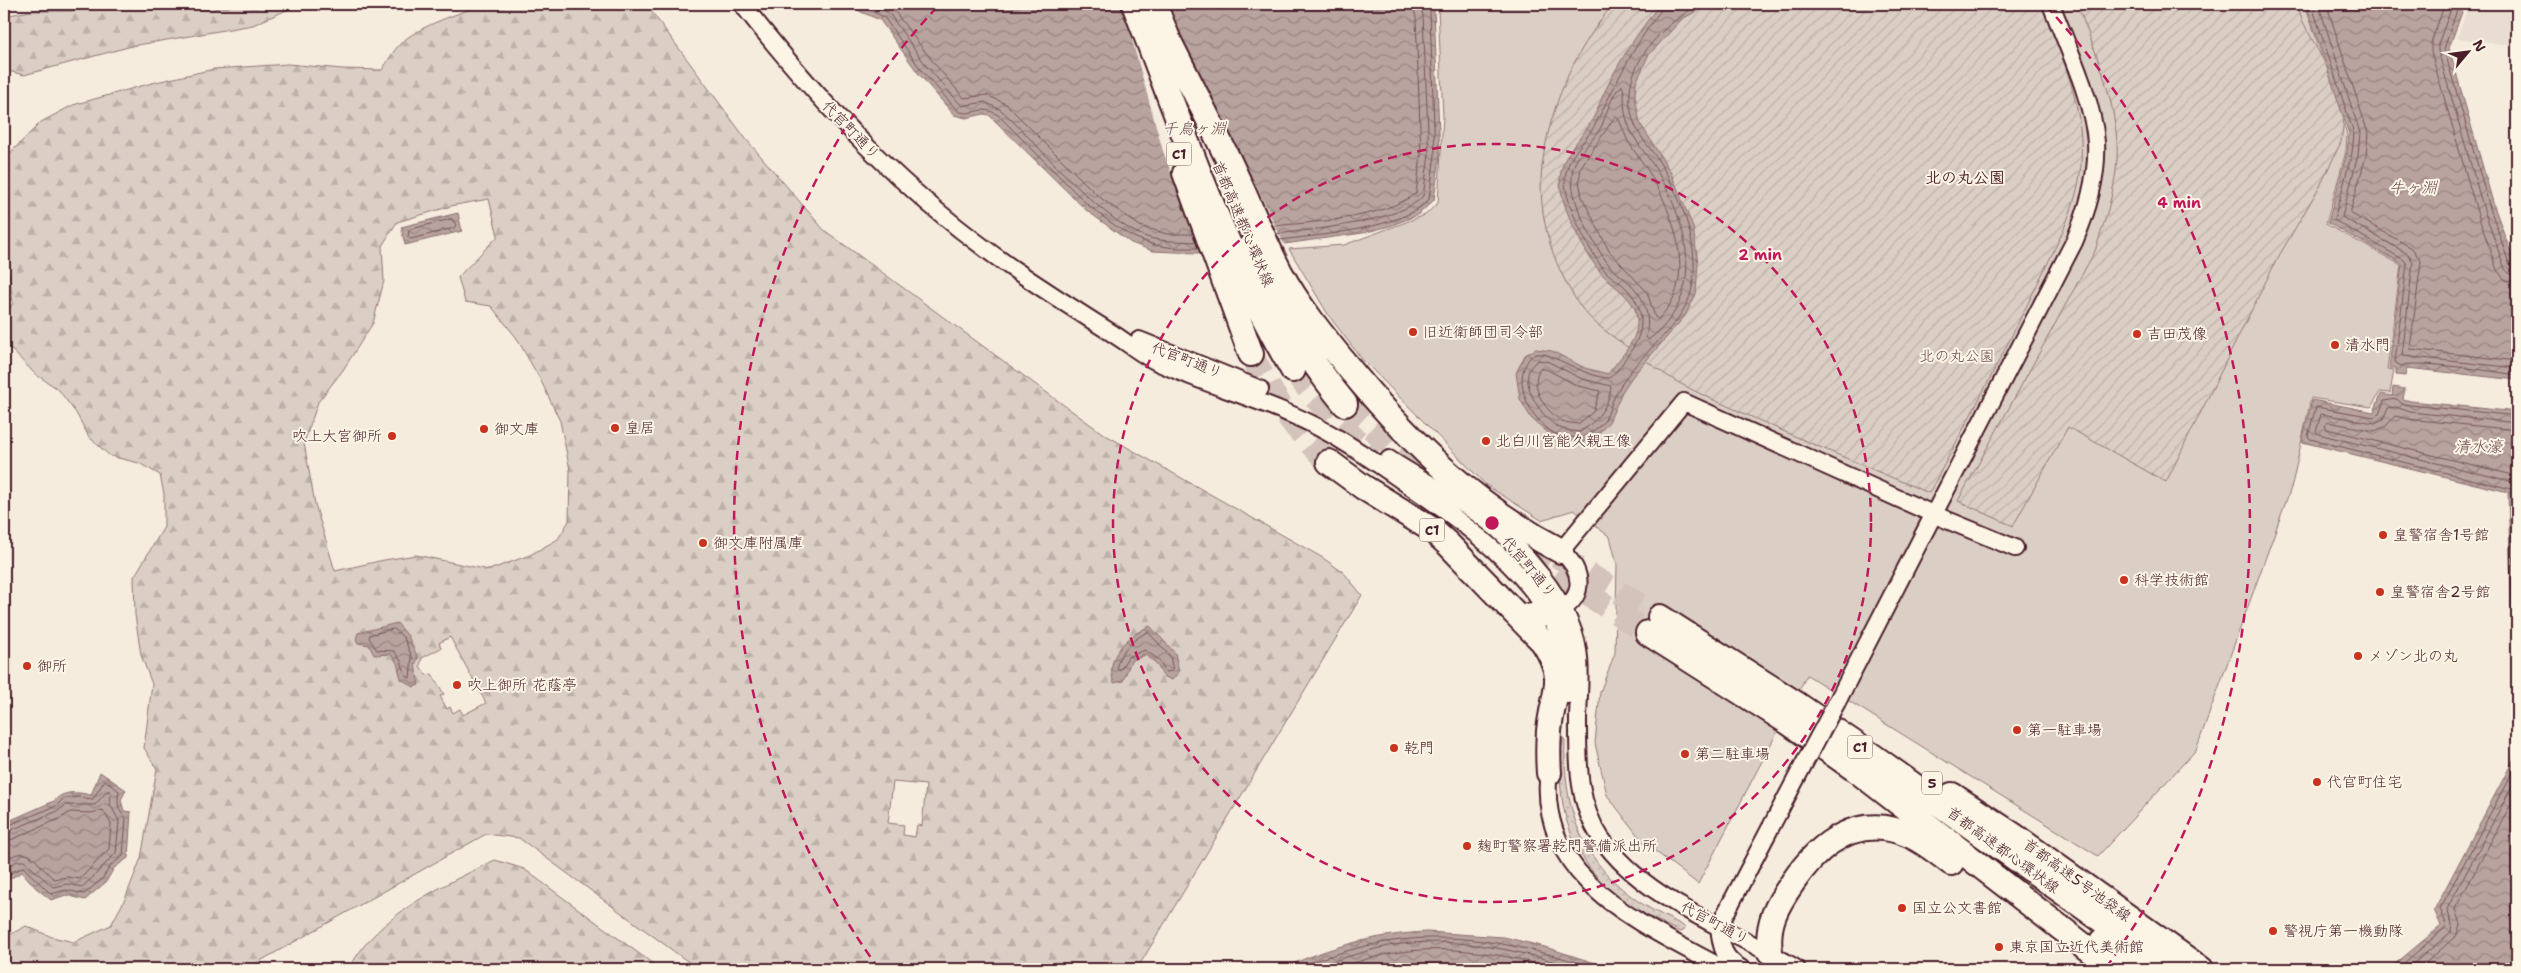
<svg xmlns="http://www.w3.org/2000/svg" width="2521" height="973" viewBox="0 0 2521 973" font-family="'Shantell Sans','Klee One',sans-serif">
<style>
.built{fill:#e8ddd0}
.grass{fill:url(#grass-dots);stroke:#927678}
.forest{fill:url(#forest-firs);stroke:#927678;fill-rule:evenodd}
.park{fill:#dbcec4;stroke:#927678}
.garden{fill:url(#garden-furrows);stroke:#927678}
.water{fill:url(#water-waves);stroke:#8c6e70}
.pier{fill:#f5ecde}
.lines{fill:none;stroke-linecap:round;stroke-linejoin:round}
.shore{stroke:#765459;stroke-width:1}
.motorway-tunnel{stroke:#d3c3ba;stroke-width:24;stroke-dasharray:24 12;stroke-linecap:butt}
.tertiary-casing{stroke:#4a1f2b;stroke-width:20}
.motorway-casing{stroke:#4a1f2b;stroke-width:28}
.tertiary{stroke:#fcf5e5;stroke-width:16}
.motorway{stroke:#fcf5e5;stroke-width:24}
.tertiary-bridge-casing{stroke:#4a1f2b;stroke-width:20;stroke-linecap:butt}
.tertiary-bridge{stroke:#fcf5e5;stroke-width:16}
.ring{fill:none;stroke:#c2185b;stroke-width:2.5;stroke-dasharray:9 6}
.poi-dot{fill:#c8321e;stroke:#fcf5e5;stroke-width:2}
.labels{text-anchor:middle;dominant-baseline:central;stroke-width:4;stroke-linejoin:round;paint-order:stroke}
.shield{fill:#fcf5e5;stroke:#7f5f63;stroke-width:1}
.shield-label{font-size:14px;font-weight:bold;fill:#4a1f2b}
.street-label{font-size:15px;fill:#4a1f2b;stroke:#fcf5e5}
.poi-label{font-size:15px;fill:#4a1f2b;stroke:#fcf5e5;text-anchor:start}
.park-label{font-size:15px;fill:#6e4b51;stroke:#fcf5e5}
.water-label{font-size:16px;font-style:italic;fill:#704d53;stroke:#fcf5e5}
.neighbourhood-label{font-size:16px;font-weight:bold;fill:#4a1f2b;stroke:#fcf5e5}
.centre{fill:#c2185b;stroke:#fcf5e5;stroke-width:2.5}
.ring-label{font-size:15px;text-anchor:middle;font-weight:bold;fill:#c2185b;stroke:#fcf5e5;stroke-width:4;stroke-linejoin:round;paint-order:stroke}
</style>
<defs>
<pattern id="grass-dots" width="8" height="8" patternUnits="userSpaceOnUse" patternTransform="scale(1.25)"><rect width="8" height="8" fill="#dbcec4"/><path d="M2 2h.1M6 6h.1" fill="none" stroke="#bdb0a9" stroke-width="1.8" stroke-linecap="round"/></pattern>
<pattern id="forest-firs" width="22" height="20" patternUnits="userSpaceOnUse" patternTransform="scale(1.25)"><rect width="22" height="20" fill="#dbcec4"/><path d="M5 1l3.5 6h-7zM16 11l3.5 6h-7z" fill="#bdb0a9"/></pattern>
<pattern id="garden-furrows" width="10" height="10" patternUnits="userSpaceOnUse" patternTransform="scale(1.25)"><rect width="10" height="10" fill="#dbcec4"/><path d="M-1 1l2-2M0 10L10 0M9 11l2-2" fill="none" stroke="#bdb0a9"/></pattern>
<pattern id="water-waves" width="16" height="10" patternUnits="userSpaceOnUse" patternTransform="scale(1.25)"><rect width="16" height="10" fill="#b8a39e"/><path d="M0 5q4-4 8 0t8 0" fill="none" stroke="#988481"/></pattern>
</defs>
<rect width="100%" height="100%" fill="#f5ecde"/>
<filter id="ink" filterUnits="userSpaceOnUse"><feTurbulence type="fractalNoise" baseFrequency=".02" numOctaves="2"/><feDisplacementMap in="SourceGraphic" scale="10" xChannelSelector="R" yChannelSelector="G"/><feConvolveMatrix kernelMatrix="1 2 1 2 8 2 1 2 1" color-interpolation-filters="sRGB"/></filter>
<g filter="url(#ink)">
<path class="built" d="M 2469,4 L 2517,4 L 2517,46 L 2457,38 Z"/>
<path class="grass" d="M 1563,738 L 1565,740 C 1563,803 1578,856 1631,896 C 1646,908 1665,916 1682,925 L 1685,928 L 1683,931 L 1680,932 C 1659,921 1635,911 1617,896 C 1568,857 1553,797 1563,738 Z"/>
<path class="forest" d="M 109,4 L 160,4 L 189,9 L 209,10 L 236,4 L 300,4 L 253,25 L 132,46 L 24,75 L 4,70 L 4,16 L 30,11 L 71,11 Z
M 486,4 L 646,4 L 746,139 L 824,230 L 1102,433 L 1323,558 L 1344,573 L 1362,595 L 1137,969 L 698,969 L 519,838 L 486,834 L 246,969 L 4,969 L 4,938 L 26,926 L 52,937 L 74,942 L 111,925 L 125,899 L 141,858 L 157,769 L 144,748 L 152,684 L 141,655 L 135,615 L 134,577 L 164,527 L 164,494 L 160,475 L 139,463 L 110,456 L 89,437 L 76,413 L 58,389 L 35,374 L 7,345 L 4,334 L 4,318 L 13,303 L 9,272 L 4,267 L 4,164 L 12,151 L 41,122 L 73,105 L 152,83 L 214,69 L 288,64 L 342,69 L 382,70 C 388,61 393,51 400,44 C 418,26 462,12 486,4 ZM 489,199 L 498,236 L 458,277 L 465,302 L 491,306 L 516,337 L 541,381 L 560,421 L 570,470 L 569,521 L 558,539 L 530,555 L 489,570 L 416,555 L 384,560 L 335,571 L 315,504 L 304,443 L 318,402 L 343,370 L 373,323 L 384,281 L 382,246 L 397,222 L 455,205 ZM 450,637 L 486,703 L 463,715 L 460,709 L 453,713 L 450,707 L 447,709 L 440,696 L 444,694 L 432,674 L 426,675 L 420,666 L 422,658 L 441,648 L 439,643 ZM 893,782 L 926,785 L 922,826 L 917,825 L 915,837 L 903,835 L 904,825 L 888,823 Z
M 495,860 L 524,869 L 660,969 L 348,969 C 355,959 362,947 371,938 C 404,903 452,881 495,860 Z"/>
<path class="park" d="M 1435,4 L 2310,4 L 2307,10 L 2347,134 L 2346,151 L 2326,224 L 2401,265 L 2387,369 L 2394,370 L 2390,393 L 2380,392 L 2371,407 L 2311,398 L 2292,485 L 2196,750 L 2098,856 L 1807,675 L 1698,884 L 1642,841 L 1607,795 L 1595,743 L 1600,692 L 1615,653 L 1617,564 L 1610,537 L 1574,510 L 1541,520 L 1486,485 L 1361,358 L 1329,316 L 1289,249 L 1344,245 L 1425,215 L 1438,203 L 1443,117 L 1438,8 Z"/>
<path class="garden" d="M 1613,4 L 2041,4 C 2062,55 2085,108 2081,164 C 2078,209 2053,251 2034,291 C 2001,359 1965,426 1929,493 C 1867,467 1806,442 1745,414 C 1724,404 1703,396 1683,385 C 1664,375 1647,361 1630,349 C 1613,336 1593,324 1581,307 C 1550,263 1534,206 1544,153 C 1554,96 1577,49 1613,4 Z
M 2077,4 L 2297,4 L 2303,22 L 2346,103 L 2341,142 L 2320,186 L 2276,261 L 2166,482 L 2068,427 L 2013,526 L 1958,501 L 2095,251 C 2106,217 2119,180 2117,143 C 2114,95 2094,48 2077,4 Z"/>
<path class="water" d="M 850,4 L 1430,4 L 1434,9 L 1440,156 L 1434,200 L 1418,215 L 1390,226 L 1363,233 L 1284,244 L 1196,253 L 1153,251 L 1131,243 L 1086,210 L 989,115 L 984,114 L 966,118 L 954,115 L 918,73 L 880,20 L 861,12 Z
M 1660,4 L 1710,4 L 1682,19 L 1648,56 L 1636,83 L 1635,96 L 1640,123 L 1671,173 L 1693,227 L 1698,263 L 1696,294 L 1685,316 L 1632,377 L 1622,392 L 1609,422 L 1599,433 L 1582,443 L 1555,439 L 1531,418 L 1520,399 L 1516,373 L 1525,355 L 1536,349 L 1552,351 L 1585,368 L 1608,374 C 1618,360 1636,343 1637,325 C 1639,299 1617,291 1602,274 C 1586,256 1560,206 1560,181 C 1560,156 1579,142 1591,122 C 1597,112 1600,101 1605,91 C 1620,59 1639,31 1660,4 Z
M 2312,4 L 2465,4 L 2449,48 L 2494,206 L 2515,264 L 2517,279 L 2517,380 L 2407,368 L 2405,376 L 2396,375 L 2396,368 L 2389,368 L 2402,264 L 2328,223 L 2347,152 L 2349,134 L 2308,10 Z
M 458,213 L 462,231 L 405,245 L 401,227 Z
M 2393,387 L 2405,389 L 2403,399 L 2411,401 L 2517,412 L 2517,723 L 2515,722 L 2508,492 L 2302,442 L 2312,400 L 2374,412 L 2381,394 L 2392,396 Z
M 397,623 L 408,636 L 418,658 L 415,665 L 419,685 L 414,687 L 401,679 L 397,663 L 391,654 L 374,655 L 369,645 L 358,643 L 356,639 L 358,633 Z
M 1150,626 L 1175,653 L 1179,672 L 1172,680 L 1163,676 L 1156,663 L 1145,655 L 1131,661 L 1123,681 L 1114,683 C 1104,657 1127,636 1150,626 Z
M 2517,753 L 2517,969 L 2389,969 L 2441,926 L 2434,910 Z
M 100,772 L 126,790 L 121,800 L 124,811 L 131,812 L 128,858 L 114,868 L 106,882 L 85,900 L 66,895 L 51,900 L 36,888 L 22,872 L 4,882 L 4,823 L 54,801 C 64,790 77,792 91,795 Z
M 1427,932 L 1504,937 L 1545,947 L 1614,969 L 1282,969 C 1327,947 1377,934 1427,932 Z"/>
<path class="pier" d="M 1122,4 L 1169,4 L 1187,49 L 1227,125 L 1285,246 L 1202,255 L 1163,151 Z"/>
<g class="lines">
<path class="shore" d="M 857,4 L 884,17 L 922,71 L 958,111 C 972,118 980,103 998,115 L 1089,206 C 1129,237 1146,250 1198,248
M 871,4 L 889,13 L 927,67 L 962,106 L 985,102 L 1001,110 C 1039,144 1106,229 1154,239 C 1168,242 1182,241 1196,242
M 889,4 L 933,62 L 964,98 L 987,95 L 1006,104 L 1098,196 L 1140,226 L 1167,234 L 1193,234
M 1663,4 L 1662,9 C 1632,48 1618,80 1596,123 C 1586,143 1565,156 1565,182 C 1566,205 1590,253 1605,271 C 1612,278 1622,283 1628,290 C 1645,309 1645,332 1630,352 C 1624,360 1618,372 1609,378 C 1586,378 1550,351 1537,354 C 1531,355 1528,360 1526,364 C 1513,387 1534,425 1558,435 C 1565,437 1574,437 1581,438 C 1590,433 1599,428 1605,420 C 1608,415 1610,408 1612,402 C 1618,389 1625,378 1634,367 C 1653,344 1683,322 1691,292 C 1702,250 1682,199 1660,163 C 1652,150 1641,139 1635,125 C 1614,73 1658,27 1700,4
M 2316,4 L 2314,12 L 2354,134 L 2352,153 L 2334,220 L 2404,260 L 2407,264 L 2395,362 L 2401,366 C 2414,359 2497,372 2517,375
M 2322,4 L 2321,12 L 2360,133 L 2358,155 L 2342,217 L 2408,254 L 2413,262 L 2402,356 L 2517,368
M 2329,4 L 2329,12 L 2368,133 L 2366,156 L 2350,213 L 2412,248 L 2421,261 L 2410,349 L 2517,361
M 2445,4 L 2431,42 L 2431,52 L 2477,212 L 2497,270 L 2505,280 L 2517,283
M 2453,4 L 2438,44 L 2438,51 L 2484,210 L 2505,269 L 2510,274 L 2517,276
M 2459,4 L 2444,49 L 2490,208 L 2510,266 L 2517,269
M 1622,86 C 1626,91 1623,104 1625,112 C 1626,119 1629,127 1632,133 C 1640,149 1653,162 1661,178 C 1690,231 1705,299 1648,340 L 1646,337 C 1651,314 1644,295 1626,280 C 1621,275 1613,271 1609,265 C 1593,244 1562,189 1575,163 C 1581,151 1592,141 1600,129 C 1607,117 1610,93 1622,86 Z
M 1616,116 C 1622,122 1624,135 1629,143 C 1637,156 1647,167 1654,181 C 1676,221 1697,283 1658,319 L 1655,317 L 1647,292 L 1609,251 L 1582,197 L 1579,181 L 1581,167 Z
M 452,219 L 456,225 L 454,228 L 411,239 L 408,237 L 409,230 Z
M 1273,226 C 1313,222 1383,219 1416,193 L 1421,155 L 1416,17 L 1412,4
M 1276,234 C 1309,230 1402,222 1423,196 L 1429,155 L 1423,15 L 1420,4
M 1279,240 C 1314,236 1408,228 1429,199 L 1435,155 L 1430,12 L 1426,4
M 1539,360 L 1549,362 L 1582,379 L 1611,386 C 1610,405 1596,422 1580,432 C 1574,431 1565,431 1560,428 C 1541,419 1511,373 1539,360 Z
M 1540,369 L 1546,369 L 1578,386 L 1600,391 L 1593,412 L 1578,424 C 1573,423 1566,423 1562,421 C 1546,412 1528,386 1540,369 Z
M 2517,416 L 2410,405 L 2402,404 L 2397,399 L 2384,401 L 2379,414 L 2374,417 L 2316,407 L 2308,436 L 2310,439 L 2511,489 L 2517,641
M 2517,423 L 2410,412 L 2396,407 L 2388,408 L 2383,419 L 2375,423 L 2321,414 L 2316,432 L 2318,434 L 2510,481 L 2517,487
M 2517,430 L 2408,419 L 2395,416 L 2386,426 L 2375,431 L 2328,422 L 2325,426 L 2327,429 L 2517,476
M 394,629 L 404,638 L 412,657 L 410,678 L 406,676 L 401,661 L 394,651 L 377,650 L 369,638 L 370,635 Z
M 1148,632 L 1170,656 L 1173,671 L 1166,672 L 1159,660 L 1145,650 L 1128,657 L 1121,669 L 1117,669 C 1116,655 1135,637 1148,632 Z
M 4,827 L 56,806 L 63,799 L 77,797 L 93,799 L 105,780 L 119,791 C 117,802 117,810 126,818 L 123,856 L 111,865 L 102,879 L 84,894 L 66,890 L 51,894 L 23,867 L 4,876
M 4,833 L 58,811 L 66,805 L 95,805 L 108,790 L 111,793 L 110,804 L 119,821 L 116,853 C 104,864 95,877 82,887 L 67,884 L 53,887 L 24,861 L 17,861 L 4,869
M 4,841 L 13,839 L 61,818 L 70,812 L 91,813 L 103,810 L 111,824 L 109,849 L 80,879 L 67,877 L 54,879 C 34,863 33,843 4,860
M 1293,969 C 1308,962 1324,958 1340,953 C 1434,924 1508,941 1600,969
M 1309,969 C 1339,960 1370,948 1401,944 C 1462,937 1522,951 1579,969
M 1334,969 C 1356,962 1378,955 1401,952 C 1451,945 1507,954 1554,969
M 2397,969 L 2445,928 L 2446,923 L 2440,909 L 2517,763
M 2407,969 L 2451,932 L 2452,924 L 2447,909 L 2517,777
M 2419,969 L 2457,935 L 2460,924 L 2455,909 L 2517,793"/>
<path class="motorway-tunnel" d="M 1251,354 C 1273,397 1293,429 1329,462
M 1293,370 L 1334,420 L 1374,456
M 1345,404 L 1393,447 L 1462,495
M 1435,496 L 1648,633
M 1557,556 L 1660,617"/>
<defs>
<path id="tertiary" d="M 742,4 C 822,106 905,194 1012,268 C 1046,291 1080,313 1115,335 C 1129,344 1142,355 1157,362 C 1213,388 1273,402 1327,432 C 1356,448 1384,468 1411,487 C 1476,531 1580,605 1567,695
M 1139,340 L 1260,389
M 1389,459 C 1419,479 1453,495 1482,517 C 1521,546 1570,601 1578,650 C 1582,673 1578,698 1578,721 C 1578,762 1577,803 1601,838 C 1645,902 1733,929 1797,969
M 1554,613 C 1586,600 1585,572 1561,551 L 1684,402 L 1935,515 L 2015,548
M 1837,702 L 2074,242 C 2088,210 2098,177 2096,142 C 2093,99 2066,44 2051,4
M 1550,762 C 1530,879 1642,924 1724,969
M 1742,969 C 1723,958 1721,947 1719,926 L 1807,758"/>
<path id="motorway" d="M 1134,4 C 1182,127 1225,256 1293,370
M 1154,4 L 1173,51
M 1167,37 C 1187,77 1208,118 1228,159 C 1246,196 1261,235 1280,272 C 1300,309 1327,341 1353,373 C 1414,446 1476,507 1561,551
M 1185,173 L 1251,354
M 1251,247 C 1276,304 1305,356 1345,404
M 1329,462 L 1363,487 L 1431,529 L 1448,544 L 1543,642 C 1568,680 1553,691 1549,731 C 1548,745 1548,759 1549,773
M 1519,617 L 1547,614
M 1660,617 L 1795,703 L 1874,757 L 2170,969
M 1648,633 L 1788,722 L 1856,770 L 2114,969
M 1952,795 L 2013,835 L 2201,969
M 2102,941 L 2141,969
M 1770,952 C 1766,923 1777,905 1793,882 C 1820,842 1859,813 1909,835 C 1924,841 1938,853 1951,863"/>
</defs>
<use href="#tertiary" class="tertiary-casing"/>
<use href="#motorway" class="motorway-casing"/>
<use href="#tertiary" class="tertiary"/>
<use href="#motorway" class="motorway"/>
<defs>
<path id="tertiary-bridge" d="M 1807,758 L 1837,702"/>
</defs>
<use href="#tertiary-bridge" class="tertiary-bridge-casing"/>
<use href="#tertiary-bridge" class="tertiary-bridge"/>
</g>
</g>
<g class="ring">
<circle cx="1492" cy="523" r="379"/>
<path d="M879 969A758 758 0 0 1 938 6M2046 6A758 758 0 0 1 2105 969"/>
</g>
<g class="poi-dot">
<circle cx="1413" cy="332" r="5"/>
<circle cx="2137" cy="334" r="5"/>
<circle cx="2335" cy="345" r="5"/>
<circle cx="615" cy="428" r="5"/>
<circle cx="484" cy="429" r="5"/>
<circle cx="392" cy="436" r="5"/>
<circle cx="1486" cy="441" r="5"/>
<circle cx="2383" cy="535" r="5"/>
<circle cx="703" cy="543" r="5"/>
<circle cx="2124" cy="580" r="5"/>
<circle cx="2380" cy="592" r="5"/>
<circle cx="2358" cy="656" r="5"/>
<circle cx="27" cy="666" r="5"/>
<circle cx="457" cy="685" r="5"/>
<circle cx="2017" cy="730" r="5"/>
<circle cx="1394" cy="748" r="5"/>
<circle cx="1685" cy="754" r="5"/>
<circle cx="2317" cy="782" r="5"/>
<circle cx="1467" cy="846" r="5"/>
<circle cx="1902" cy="908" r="5"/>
<circle cx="2273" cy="931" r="5"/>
<circle cx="1999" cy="947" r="5"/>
</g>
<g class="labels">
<g class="shield">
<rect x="1166.5" y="142.5" width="25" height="23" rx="4"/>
<rect x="1419.5" y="518.5" width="25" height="23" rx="4"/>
<rect x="1847.5" y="735.5" width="25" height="23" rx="4"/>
<rect x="1922" y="771.5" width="20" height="23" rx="4"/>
</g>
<g class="shield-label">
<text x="1179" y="154">C1</text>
<text x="1432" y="530">C1</text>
<text x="1860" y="747">C1</text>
<text x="1932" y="783">5</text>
</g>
<g class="street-label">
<text transform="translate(851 130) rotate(46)">代官町通り</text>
<text transform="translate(1243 224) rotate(67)">首都高速都心環状線</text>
<text transform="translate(1187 360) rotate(21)">代官町通り</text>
<text transform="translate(1529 567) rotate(50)">代官町通り</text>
<text transform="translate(2003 850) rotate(36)">首都高速都心環状線</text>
<text transform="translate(2077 880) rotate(36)">首都高速5号池袋線</text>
<text transform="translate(1715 923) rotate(28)">代官町通り</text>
</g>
<g class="poi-label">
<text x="1423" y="332">旧近衛師団司令部</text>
<text x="2147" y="334">吉田茂像</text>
<text x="2345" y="345">清水門</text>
<text x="625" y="428">皇居</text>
<text x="494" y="429">御文庫</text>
<text x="382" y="436" text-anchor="end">吹上大宮御所</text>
<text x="1496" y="441">北白川宮能久親王像</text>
<text x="2393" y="535">皇警宿舎1号館</text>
<text x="713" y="543">御文庫附属庫</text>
<text x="2134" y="580">科学技術館</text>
<text x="2390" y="592">皇警宿舎2号館</text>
<text x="2368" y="656">メゾン北の丸</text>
<text x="37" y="666">御所</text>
<text x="467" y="685">吹上御所 花蔭亭</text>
<text x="2027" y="730">第一駐車場</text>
<text x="1404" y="748">乾門</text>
<text x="1695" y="754">第二駐車場</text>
<text x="2327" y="782">代官町住宅</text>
<text x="1477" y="846">麹町警察署乾門警備派出所</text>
<text x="1912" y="908">国立公文書館</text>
<text x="2283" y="931">警視庁第一機動隊</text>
<text x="2009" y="947">東京国立近代美術館</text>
</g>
<g class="park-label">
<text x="1957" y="356">北の丸公園</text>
</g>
<g class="water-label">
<text x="1194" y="128">千鳥ヶ淵</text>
<text x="2413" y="187">牛ヶ淵</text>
<text x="2478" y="446">清水濠</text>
</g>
<g class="neighbourhood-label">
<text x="1965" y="177">北の丸公園</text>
</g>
</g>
<circle cx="1492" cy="523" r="8" class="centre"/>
<g class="ring-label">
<text x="2179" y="208">4 min</text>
<text x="1760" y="260">2 min</text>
</g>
<rect width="2521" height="973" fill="none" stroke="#fcf5e5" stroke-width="20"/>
<rect x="10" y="10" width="2501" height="953" fill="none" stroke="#4a1f2b" stroke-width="2" filter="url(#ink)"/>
<g transform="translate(2468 52) rotate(61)" stroke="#fcf5e5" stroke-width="4" paint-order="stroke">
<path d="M0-4L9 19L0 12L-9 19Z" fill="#4a1f2b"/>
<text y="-8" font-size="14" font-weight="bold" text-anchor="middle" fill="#4a1f2b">N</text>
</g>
</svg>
